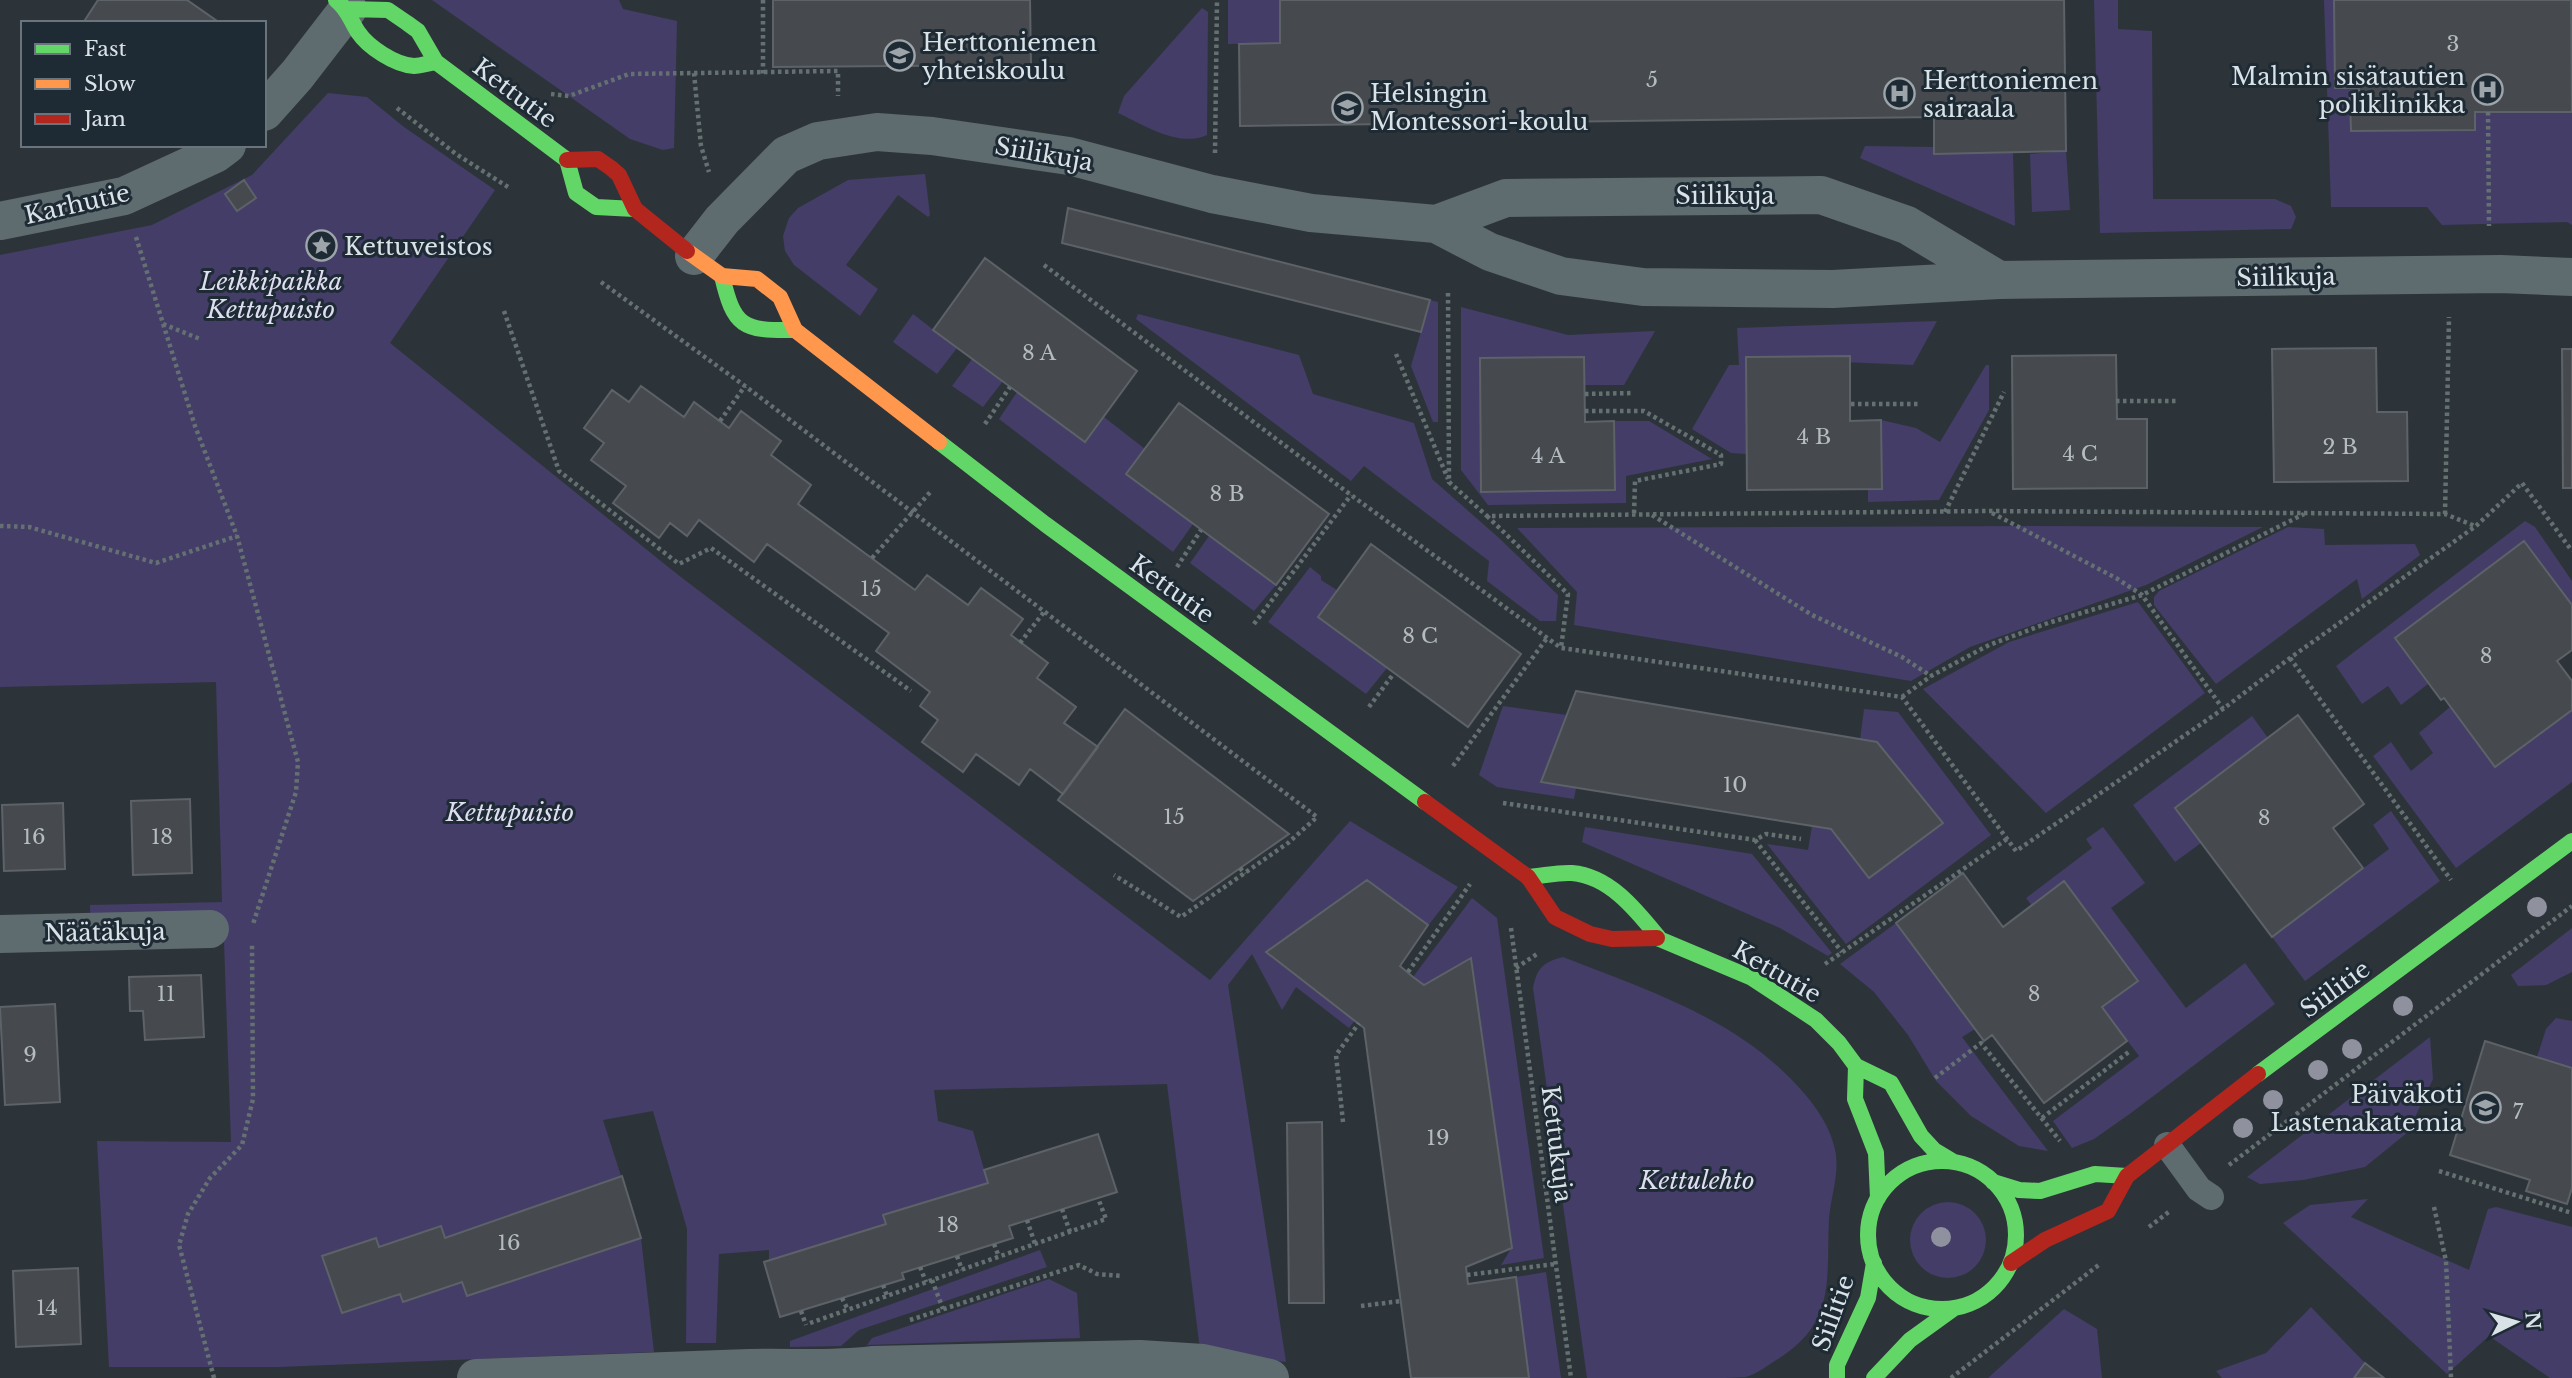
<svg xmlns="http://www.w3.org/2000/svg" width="2572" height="1378" viewBox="0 0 2572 1378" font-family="'Libre Baskerville',serif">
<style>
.green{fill:#433d68}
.building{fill:#464a4f;stroke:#5d6268;stroke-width:2}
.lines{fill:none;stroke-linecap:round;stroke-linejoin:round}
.path{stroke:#657072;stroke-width:4.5;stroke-dasharray:3.5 3.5;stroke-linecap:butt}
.lane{stroke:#5e6b6f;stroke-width:26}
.street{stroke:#5e6b6f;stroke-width:38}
.fast{stroke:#63d668;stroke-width:16}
.slow{stroke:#ff974d;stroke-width:16}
.jam{stroke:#b3261e;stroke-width:16}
.tree{fill:#8f919e}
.labels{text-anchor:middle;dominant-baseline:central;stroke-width:6;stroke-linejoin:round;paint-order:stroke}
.number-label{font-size:21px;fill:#b4bcc1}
.poi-label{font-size:24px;fill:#d9e2e7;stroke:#1e2b34;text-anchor:start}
.street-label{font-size:24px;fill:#d9e2e7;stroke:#1e2b34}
.park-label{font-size:24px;font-style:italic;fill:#dfddf1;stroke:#1e2b34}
</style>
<rect width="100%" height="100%" fill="#2d3439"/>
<path class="green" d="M 432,0 L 619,0 L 623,9 L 677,21 L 674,148 L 663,150 L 630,139 Z
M 1228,0 L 1280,0 L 1280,43 L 1228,44 Z
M 2094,0 L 2118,0 L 2118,29 L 2152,31 L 2153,199 L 2275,199 L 2291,206 L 2296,217 L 2291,229 L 2100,233 Z
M 2324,0 L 2334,0 L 2335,88 L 2359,88 L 2359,98 L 2350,99 L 2351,131 L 2475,130 L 2475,112 L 2572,112 L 2572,225 L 2567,222 L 2442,225 L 2427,207 L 2331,207 Z
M 1202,8 L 1208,12 L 1207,135 C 1179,148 1144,125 1118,113 L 1124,96 Z
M 328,93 L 367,97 L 404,127 L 495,190 L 390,343 L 677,574 L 1210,980 L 1350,821 L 1458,887 L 1349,1028 L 1296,987 L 1282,1010 L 1252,954 L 1228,985 L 1286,1362 L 1200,1350 L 1167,1084 L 934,1090 L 938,1121 L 973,1131 L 988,1183 L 884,1215 L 886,1224 L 769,1261 L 769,1250 L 719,1254 L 716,1343 L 686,1343 L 687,1229 L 653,1111 L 603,1120 L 641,1238 L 654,1352 L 279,1367 L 109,1367 L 97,1141 L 231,1142 L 224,942 L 91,944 L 90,905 L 222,902 L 216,682 L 0,687 L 0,255 L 152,225 L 252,175 Z
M 1865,146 L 1934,147 L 1934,154 L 2013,153 L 2015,226 L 1860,158 Z
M 2066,151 L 2070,210 L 2032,212 L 2030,154 Z
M 925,174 L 930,215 L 928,217 L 898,195 L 846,265 L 878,289 L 860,316 L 794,265 L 785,251 L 783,236 L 789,218 L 798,208 L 848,180 Z
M 1430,300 L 1438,302 L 1438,422 L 1433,422 L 1411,366 Z
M 1461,307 L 1568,335 L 1655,331 L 1624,385 L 1585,385 L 1584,357 L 1480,358 L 1481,492 L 1615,490 L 1614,421 L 1649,421 L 1712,459 L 1626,476 L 1626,503 L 1488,505 L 1461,470 Z
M 913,314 L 957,348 L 937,374 L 893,342 Z
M 1138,314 L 1299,355 L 1313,394 L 1414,423 L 1432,479 L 1499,538 L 1558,595 L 1556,621 L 1540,621 L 1487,581 L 1489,561 L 1364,466 L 1351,481 L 1136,319 Z
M 1937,321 L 1913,365 L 1746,358 L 1746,454 L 1731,453 L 1692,429 L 1729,365 L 1739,365 L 1737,328 Z
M 972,359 L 1003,381 L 983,407 L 952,386 Z
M 1986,365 L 1989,365 L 1989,410 L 1939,500 L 1868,502 L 1868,489 L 1882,489 L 1881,420 L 1916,428 L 1940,442 Z
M 1017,392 L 1085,442 L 1104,417 L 1145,449 L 1127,474 L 1193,524 L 1173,552 L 999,419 Z
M 2525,521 L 2535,527 L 2572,581 L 2572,605 L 2524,542 L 2395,638 L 2428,684 L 2401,705 L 2388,686 L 2362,704 L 2336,666 Z
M 2035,526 L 2263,527 L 2146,585 L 1970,647 L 1911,681 L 1574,625 L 1577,592 L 1517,528 Z
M 2288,527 L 2324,529 L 2325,545 L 2415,544 L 2420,555 L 2362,599 L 2357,579 L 2216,684 L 2154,605 L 2154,597 L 2159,591 Z
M 1209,536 L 1276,585 L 1254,611 L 1190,563 Z
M 1310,567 L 1321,576 L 1321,580 L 1337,590 L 1318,617 L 1387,668 L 1366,694 L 1268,622 Z
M 2138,602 L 2205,693 L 2046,813 L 1923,689 L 2009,642 Z
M 1503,706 L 1567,715 L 1541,782 L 1576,788 L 1574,799 L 1497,787 L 1479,775 Z
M 2450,707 L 2495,767 L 2572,710 L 2572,782 L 2456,868 L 2373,756 L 2391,742 L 2411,771 L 2433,753 L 2419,733 Z
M 1864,709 L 1898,712 L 1991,835 L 1846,944 L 1767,844 L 1808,850 L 1812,826 L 1860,740 Z
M 2252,716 L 2268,738 L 2201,843 L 2175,862 L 2133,805 Z
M 2391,811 L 2440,881 L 2305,981 L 2272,937 L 2389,849 L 2373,825 Z
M 1585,827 L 1752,854 L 1832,953 L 1828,956 L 1780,928 L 1582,842 Z
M 2103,827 L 2145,883 L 2111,908 L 2186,1008 L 2245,963 L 2275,1004 L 2131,1113 L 2094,1139 L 2072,1148 L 2053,1121 L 2139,1056 L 2102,1007 L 2137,981 L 2065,882 L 2032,906 L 2026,898 L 2092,848 L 2086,839 Z
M 1472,898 L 1497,918 L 1544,1258 L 1501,1265 L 1512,1247 L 1472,959 L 1424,985 L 1413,977 Z
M 1896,923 L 1975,1029 L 1962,1037 L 2048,1151 L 2019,1146 L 1971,1116 L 1936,1081 L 1908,1035 L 1874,992 L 1840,964 Z
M 2572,928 L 2572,972 L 2546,985 L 2518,986 L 2511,975 Z
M 1563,957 C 1642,988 1729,1016 1790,1078 C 1809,1097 1830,1123 1835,1150 C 1840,1172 1831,1196 1829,1218 C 1826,1278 1837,1322 1778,1359 C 1768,1365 1757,1374 1746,1377 C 1734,1378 1716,1378 1704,1378 C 1665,1378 1626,1378 1587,1378 L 1533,988 C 1537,968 1543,962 1563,957 Z
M 2556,1018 L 2572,1021 L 2572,1068 L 2537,1057 L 2546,1029 Z
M 2430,1037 L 2433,1079 L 2408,1132 L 2365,1167 L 2303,1180 L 2260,1184 L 2247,1177 Z
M 2368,1199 L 2351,1217 L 2469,1270 L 2488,1209 L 2496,1207 L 2572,1227 L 2572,1378 L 2550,1378 L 2489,1336 L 2447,1374 L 2283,1223 L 2310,1205 Z
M1910 1240a38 38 0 1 1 76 0a38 38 0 1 1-76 0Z
M 1040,1250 L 1047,1267 L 859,1330 L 841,1346 L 790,1347 L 790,1341 Z
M 1546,1272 L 1561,1378 L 1529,1378 L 1516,1277 Z
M 1049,1279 L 1077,1293 L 1080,1338 L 867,1345 L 872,1338 Z
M 2311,1307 L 2365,1363 L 2354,1378 L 2222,1378 L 2216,1371 L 2266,1353 Z
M 2064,1309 L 2097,1329 L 2102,1378 L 1988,1378 Z"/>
<path class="building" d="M 98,0 L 187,0 L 220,23 L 83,23 Z
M 773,0 L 1030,0 L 1031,65 L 773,67 Z
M 1280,0 L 2064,0 L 2066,151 L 1934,154 L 1934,117 L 1240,126 L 1239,44 L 1280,43 Z
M 2334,0 L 2571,0 L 2572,112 L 2475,112 L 2475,130 L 2351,131 L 2350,98 L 2359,98 L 2359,88 L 2335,88 Z
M 244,180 L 256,198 L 237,211 L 225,194 Z
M 1068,208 L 1430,300 L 1421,332 L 1062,243 Z
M 985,258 L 1137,371 L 1085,442 L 933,330 Z
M 2376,348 L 2377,412 L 2407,412 L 2408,481 L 2274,482 L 2272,349 Z
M 2562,349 L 2572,349 L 2572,488 L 2563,488 Z
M 2116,355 L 2117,419 L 2147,419 L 2147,488 L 2013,489 L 2012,356 Z
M 1850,356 L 1850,421 L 1881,420 L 1882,489 L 1747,490 L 1746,357 Z
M 1584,357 L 1585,422 L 1614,421 L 1615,490 L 1481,492 L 1480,358 Z
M 641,386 L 684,417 L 694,402 L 729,428 L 741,411 L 781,441 L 771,455 L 811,485 L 798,504 L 915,590 L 927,575 L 968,605 L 981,588 L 1023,619 L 1011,635 L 1048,663 L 1037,678 L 1076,707 L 1064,723 L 1098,747 L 1063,794 L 1030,769 L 1019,785 L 976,754 L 963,772 L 922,742 L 938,720 L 920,706 L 930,692 L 876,651 L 889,633 L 767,544 L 754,562 L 699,520 L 687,536 L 670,523 L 659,538 L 613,503 L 626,486 L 591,460 L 604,443 L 584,428 L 612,390 L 629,402 Z
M 1179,403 L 1329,514 L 1276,585 L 1126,474 Z
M 2524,541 L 2572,605 L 2572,650 L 2557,661 L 2572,681 L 2572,710 L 2495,767 L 2444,698 L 2441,700 L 2395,638 Z
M 1371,544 L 1521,654 L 1468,727 L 1318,617 Z
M 1576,691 L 1877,742 L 1943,823 L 1869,878 L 1831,829 L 1541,782 Z
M 1125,709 L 1289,834 L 1193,901 L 1058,800 Z
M 2298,715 L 2364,804 L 2333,828 L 2363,868 L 2272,937 L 2175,808 Z
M 190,799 L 192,873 L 133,875 L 131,801 Z
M 63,803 L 65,869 L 4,871 L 2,805 Z
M 1963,873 L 2003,927 L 2064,881 L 2138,981 L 2102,1007 L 2127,1041 L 2044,1103 L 1992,1035 L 1984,1041 L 1896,923 Z
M 1367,880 L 1428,925 L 1400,966 L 1413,977 L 1424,985 L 1471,958 L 1512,1248 L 1466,1267 L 1468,1284 L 1516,1277 L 1529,1378 L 1411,1378 L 1364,1028 L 1266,952 Z
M 201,975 L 204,1037 L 145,1040 L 143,1011 L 130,1011 L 129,977 Z
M 55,1004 L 60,1102 L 5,1105 L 0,1007 Z
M 2485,1041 L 2572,1068 L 2572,1188 L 2567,1204 L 2526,1191 L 2530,1180 L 2450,1155 Z
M 1322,1122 L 1324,1303 L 1289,1303 L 1287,1123 Z
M 1098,1134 L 1117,1192 L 1009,1226 L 1013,1238 L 902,1273 L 904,1279 L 780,1317 L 764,1262 L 886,1224 L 883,1215 L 988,1183 L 984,1170 Z
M 622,1176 L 641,1238 L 467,1296 L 462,1282 L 403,1302 L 400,1294 L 342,1313 L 322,1256 L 376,1238 L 379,1247 L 441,1226 L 445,1238 Z
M 78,1268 L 81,1344 L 16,1347 L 13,1271 Z
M 2365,1363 L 2384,1378 L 2354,1378 Z"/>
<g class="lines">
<path class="path" d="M 763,0 L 763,74
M 694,73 L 701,146 L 709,172
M 551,94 L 569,96 L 629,74 L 838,71 L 838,96
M 397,108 L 456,154 L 508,187
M 2488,112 L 2489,226
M 1215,153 L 1217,0
M 136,237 L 195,426 L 237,536 L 298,762 L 296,792 L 253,924
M 1044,265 L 1351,495 L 1561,648 L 1902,697 L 2016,851 L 2223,709 L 2290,658 L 2476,526 L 2522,483 L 2572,551
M 601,282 L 745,386 L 1317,817 L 1288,843 L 1181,917 L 1114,875
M 1448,293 L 1449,482 L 1487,516 L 1990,511 L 2445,514 L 2475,526
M 504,311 L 559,471 L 679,564 L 711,548 L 911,691
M 163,324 L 200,339
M 1396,354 L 1448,479
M 1585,394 L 1634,393
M 2116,401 L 2177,401
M 1851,404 L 1920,404
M 1585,411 L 1644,411 L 1721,455 L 1721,464 L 1635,481 L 1634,515
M 720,421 L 745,386
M 985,424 L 1010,387
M 1945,512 L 2004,392
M 1992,513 L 2116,578 L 2142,595 L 2223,709
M 2445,514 L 2449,317
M 1652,515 L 1812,615 L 1902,657 L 1931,676
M 1487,516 L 1568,594 L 1561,648
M 0,526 L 29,527 L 156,563 L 237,536
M 872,558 L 932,490
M 1177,567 L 1201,530
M 1254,624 L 1351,495
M 1020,643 L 1044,612
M 2290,658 L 2451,880
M 1902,697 L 1931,676 L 1989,645 L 2048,623 L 2142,595 L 2304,514
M 1369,707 L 1394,673
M 1453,766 L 1547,638
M 1503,803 L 1755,840 L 1766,834 L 1801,839
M 1755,840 L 1842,952
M 1240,868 L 1245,874
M 1511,928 L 1571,1378
M 1825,964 L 2007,839
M 1516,968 L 1537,954
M 1408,972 L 1470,884
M 1935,1078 L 1981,1043 L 2060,1141
M 2042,1118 L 2130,1051
M 1343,1122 L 1336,1055 L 1359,1023
M 2229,1165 L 2572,906
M 2439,1171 L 2572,1213
M 2434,1207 L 2446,1261 L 2451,1378
M 1062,1209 L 1070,1232
M 1027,1220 L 1035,1244
M 2149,1227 L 2170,1211
M 994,1244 L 999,1257
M 957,1256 L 962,1270
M 920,1267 L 926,1282
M 1467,1275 L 1555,1264
M 932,1280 L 943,1309
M 883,1285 L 887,1296
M 842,1298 L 848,1310
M 1361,1306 L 1401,1301
M 801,1311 L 806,1325
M 910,1320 L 1079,1265 L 1097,1274 L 1123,1276
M 810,1323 L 1106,1219 L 1098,1198
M 214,1378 L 179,1245 L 188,1214 L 210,1178 L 242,1145 L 253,1099 L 252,943
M 1951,1378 L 2100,1264"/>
<path class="lane" d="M 2167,1145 L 2199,1189 L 2211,1197"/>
<path class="street" d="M 264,112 L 297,75 L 348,9
M 0,221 L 124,196 L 215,154 L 227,145
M 1436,224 L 1506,198 L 1821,195 L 1907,225 L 1999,280
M 694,256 L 722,220 L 786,155 L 818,141 L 877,132 L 932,136 L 1069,156 L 1212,194 L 1311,213 L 1436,224 L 1490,252 L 1561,276 L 1643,287 L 1833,289 L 1999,280 L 2501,274 L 2572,277
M 0,934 L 210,929
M 476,1378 C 567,1374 658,1371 749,1368 C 790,1367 831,1370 872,1365 L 1140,1359 L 1203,1363 L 1270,1378"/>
<path class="fast" d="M 336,0 C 348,9 350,20 358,32 C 368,47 395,65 414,66 C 421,66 429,63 436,62
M 348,9 L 388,10 L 407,23 L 418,31 L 436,62 L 567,160 L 576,193 L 596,207 L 635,209
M 722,276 C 734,327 742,331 795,330
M 939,442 L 1045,524 L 1425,802
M 1528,877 C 1543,876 1558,872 1572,873 C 1610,876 1637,911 1659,938
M 1657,938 L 1752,978 L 1816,1020 L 1839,1043 L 1856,1066 L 1891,1083 L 1921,1136 L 1934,1150 L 1954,1162
M 1856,1066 L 1855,1099 L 1876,1153 L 1878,1198
M 2258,1074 L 2572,841
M1868 1235a74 74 0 1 1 148 0a74 74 0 1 1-148 0Z
M 1993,1182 L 2019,1190 L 2040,1191 L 2095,1174 L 2127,1176
M 1837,1378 L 1837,1365 L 1868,1298 L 1874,1263
M 1874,1378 L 1910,1340 L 1953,1309"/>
<path class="slow" d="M 687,251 L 722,276 L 757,279 L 780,297 L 795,330 L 939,442"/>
<path class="jam" d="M 567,160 L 598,159 L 611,168 L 619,175 L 635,209 L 687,251
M 1425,802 L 1528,877 L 1555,917 L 1590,934 L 1612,939 L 1657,938
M 2011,1263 L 2045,1240 L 2108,1211 L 2127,1176 L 2258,1074"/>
</g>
<g class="tree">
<circle cx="2537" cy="907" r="10"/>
<circle cx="2403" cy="1006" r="10"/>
<circle cx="2352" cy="1049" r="10"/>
<circle cx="2318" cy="1070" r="10"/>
<circle cx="2273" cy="1100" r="10"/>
<circle cx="2243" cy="1128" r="10"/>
<circle cx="1941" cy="1237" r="10"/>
</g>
<defs>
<symbol id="school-ring" viewBox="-11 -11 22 22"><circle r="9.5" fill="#1e2b34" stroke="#9da5aa" stroke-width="1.5"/><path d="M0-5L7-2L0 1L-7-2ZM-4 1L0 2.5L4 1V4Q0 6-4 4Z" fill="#9da5aa"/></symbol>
<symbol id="hospital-ring" viewBox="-11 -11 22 22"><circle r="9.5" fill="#1e2b34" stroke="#9da5aa" stroke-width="1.5"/><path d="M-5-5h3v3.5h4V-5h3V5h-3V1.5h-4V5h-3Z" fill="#9da5aa"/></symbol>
<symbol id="sight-ring" viewBox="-11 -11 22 22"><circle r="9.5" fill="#1e2b34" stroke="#9da5aa" stroke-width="1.5"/><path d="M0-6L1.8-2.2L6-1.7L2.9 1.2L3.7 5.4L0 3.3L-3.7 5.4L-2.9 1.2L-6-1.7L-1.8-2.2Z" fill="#9da5aa"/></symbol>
</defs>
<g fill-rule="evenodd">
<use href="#school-ring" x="882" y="38" width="35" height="35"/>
<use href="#hospital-ring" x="2470" y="72" width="35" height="35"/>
<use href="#hospital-ring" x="1882" y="76" width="35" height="35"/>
<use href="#school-ring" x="1330" y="90" width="35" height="35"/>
<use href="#sight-ring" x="304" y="228" width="35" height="35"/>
<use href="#school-ring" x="2468" y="1090" width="35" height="35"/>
</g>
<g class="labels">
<g class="number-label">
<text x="2453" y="44">3</text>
<text x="1652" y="80">5</text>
<text x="1039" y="353">8 A</text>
<text x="1814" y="437">4 B</text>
<text x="2340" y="447">2 B</text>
<text x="2080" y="454">4 C</text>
<text x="1548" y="456">4 A</text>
<text x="1227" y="494">8 B</text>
<text x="871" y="589">15</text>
<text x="1420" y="636">8 C</text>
<text x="2486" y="656">8</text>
<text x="1735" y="785">10</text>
<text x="1174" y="817">15</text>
<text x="2264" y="818">8</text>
<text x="34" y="837">16</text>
<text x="162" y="837">18</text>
<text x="166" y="994">11</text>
<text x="2034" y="994">8</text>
<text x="30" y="1055">9</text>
<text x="2518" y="1112">7</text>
<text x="1438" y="1138">19</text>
<text x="948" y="1225">18</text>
<text x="509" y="1243">16</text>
<text x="47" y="1308">14</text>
</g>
<g class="poi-label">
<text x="922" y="42">Herttoniemen<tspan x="922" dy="28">yhteiskoulu</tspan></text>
<text x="2465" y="76" text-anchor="end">Malmin sisätautien<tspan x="2465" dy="28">poliklinikka</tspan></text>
<text x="1923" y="80">Herttoniemen<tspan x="1923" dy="28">sairaala</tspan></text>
<text x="1370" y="93">Helsingin<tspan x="1370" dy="28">Montessori-koulu</tspan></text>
<text x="344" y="246">Kettuveistos</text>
<text x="2463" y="1094" text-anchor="end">Päiväkoti<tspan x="2463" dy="28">Lastenakatemia</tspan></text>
</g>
<g class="street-label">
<text transform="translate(515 93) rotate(37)">Kettutie</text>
<text transform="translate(1044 154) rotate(10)">Siilikuja</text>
<text x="1725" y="195">Siilikuja</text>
<text transform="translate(77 204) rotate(-13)">Karhutie</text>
<text transform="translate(2286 277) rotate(-1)">Siilikuja</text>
<text transform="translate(1172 589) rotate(36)">Kettutie</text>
<text transform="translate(105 932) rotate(-1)">Näätäkuja</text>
<text transform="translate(1777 972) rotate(30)">Kettutie</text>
<text transform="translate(2335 989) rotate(-36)">Siilitie</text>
<text transform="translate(1557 1144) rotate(83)">Kettukuja</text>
<text transform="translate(1833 1313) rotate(-70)">Siilitie</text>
</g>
<g class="park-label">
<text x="271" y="281">Leikkipaikka<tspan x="271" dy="28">Kettupuisto</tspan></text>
<text x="510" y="812">Kettupuisto</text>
<text x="1697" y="1180">Kettulehto</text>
</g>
</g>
<rect x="21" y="21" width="245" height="126" fill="#1e2b34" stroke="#69747c" stroke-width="2"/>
<rect x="35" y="44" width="35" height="10" fill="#63d668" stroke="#69747c" stroke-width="2"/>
<text x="84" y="56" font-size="21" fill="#d9e2e7">Fast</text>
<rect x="35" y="79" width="35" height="10" fill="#ff974d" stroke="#69747c" stroke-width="2"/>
<text x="84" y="91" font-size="21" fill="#d9e2e7">Slow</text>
<rect x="35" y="114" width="35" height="10" fill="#b3261e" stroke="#69747c" stroke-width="2"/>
<text x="84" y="126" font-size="21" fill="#d9e2e7">Jam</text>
<g transform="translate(2516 1322) rotate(85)" stroke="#1e2b34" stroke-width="5" paint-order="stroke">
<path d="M0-5L12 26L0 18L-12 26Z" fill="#d9e2e7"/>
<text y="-10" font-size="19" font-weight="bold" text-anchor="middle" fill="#d9e2e7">N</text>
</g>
</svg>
